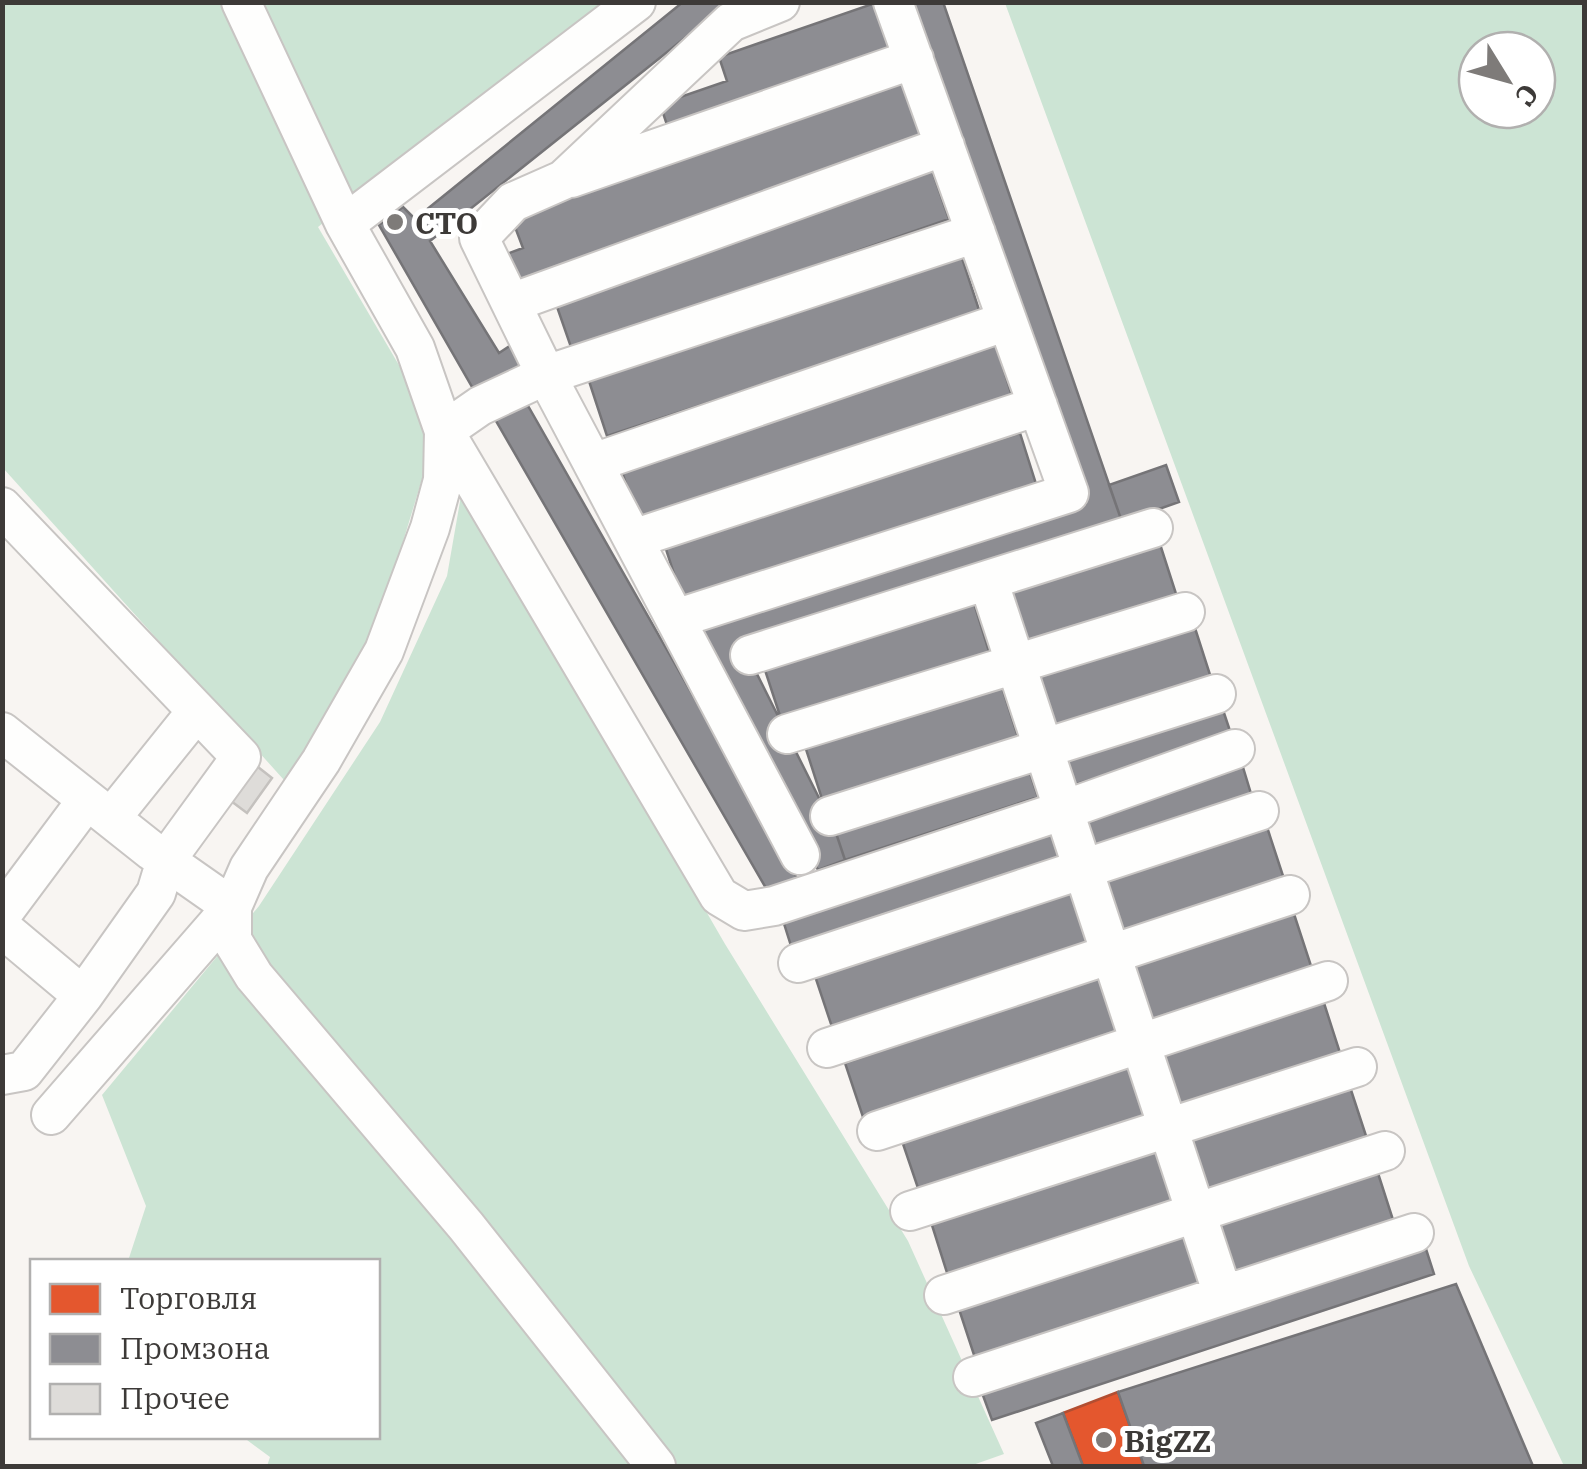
<svg xmlns="http://www.w3.org/2000/svg" width="1587" height="1469" viewBox="0 0 1587 1469" font-family="'IBM Plex Serif',serif">
<style>
.green{fill:#cce4d4;fill-rule:evenodd}
.shops{fill:#e4572e;stroke:#b24e31;stroke-width:2.5}
.industry{fill:#8d8d92;stroke:#757477;stroke-width:2.5}
.building{fill:#dedcd9;stroke:#c4c1be;stroke-width:2.5}
.lines{fill:none;stroke-linecap:round;stroke-linejoin:round}
.minor-casing{stroke:#c8c5c3;stroke-width:42}
.minor{stroke:#fefefd;stroke-width:38}
.poi-dot{fill:#7e7b79;stroke:#fff;stroke-width:4}
.labels{text-anchor:middle;dominant-baseline:central;stroke-width:10;stroke-linejoin:round;paint-order:stroke}
.poi-label{font-size:30px;font-weight:bold;fill:#3d3a38;stroke:#fff;text-anchor:start}
</style>
<rect width="100%" height="100%" fill="#f8f5f2"/>
<path class="green" d="M 2,3 L 601,3 L 318,227 L 437,430 L 395,568 L 351,680 L 284,780 L 3,468 Z
M 1005,3 L 1584,3 L 1584,1466 L 1564,1466 L 1469,1266 ZM 1477,50 L 1537,50 L 1537,110 L 1477,110 Z
M 462,490 L 725,944 L 908,1241 L 1004,1454 L 970,1466 L 267,1466 L 270,1457 L 243,1437 L 378,1436 L 378,1262 L 128,1261 L 146,1206 L 102,1095 L 259,906 L 380,722 L 447,576 Z"/>
<path class="shops" d="M 1118,1392 L 1144,1466 L 1083,1466 L 1063,1413 Z"/>
<path class="industry" d="M 683,2 L 730,2 L 430,241 L 499,353 L 511,345 L 524,366 L 475,392 L 379,225 L 403,207 L 415,219 Z
M 908,2 L 943,2 L 1122,522 L 741,642 L 835,830 L 845,860 L 818,870 L 697,626 L 1085,504 Z
M 875,3 L 893,55 L 669,131 L 660,104 L 727,81 L 719,57 Z
M 912,75 L 934,137 L 515,287 L 504,255 L 523,248 L 512,219 Z
M 932,170 L 949,219 L 572,350 L 555,301 Z
M 962,258 L 980,313 L 607,436 L 589,381 Z
M 995,342 L 1013,399 L 637,519 L 619,462 Z
M 523,397 L 797,878 L 767,890 L 492,414 Z
M 1020,433 L 1036,484 L 682,599 L 665,546 Z
M 1166,465 L 1179,502 L 1122,522 L 1109,485 Z
M 1159,541 L 1178,600 L 1030,647 L 1011,589 Z
M 973,600 L 990,655 L 782,722 L 764,667 Z
M 1194,625 L 1212,681 L 1055,732 L 1037,676 Z
M 1001,684 L 1019,740 L 823,802 L 805,746 Z
M 1223,710 L 1232,737 L 1070,786 L 1061,760 Z
M 1242,764 L 1252,797 L 1094,847 L 1084,814 Z
M 1028,767 L 1038,797 L 845,860 L 835,830 Z
M 1054,824 L 1065,859 L 792,949 L 781,914 Z
M 1266,824 L 1284,879 L 1123,931 L 1106,876 Z
M 1072,884 L 1092,941 L 833,1030 L 814,973 Z
M 1294,914 L 1312,969 L 1152,1021 L 1134,966 Z
M 1103,976 L 1122,1033 L 864,1120 L 845,1063 Z
M 1323,1000 L 1341,1056 L 1180,1108 L 1162,1052 Z
M 1130,1060 L 1149,1117 L 920,1194 L 901,1138 Z
M 1350,1087 L 1368,1142 L 1207,1194 L 1189,1138 Z
M 1159,1147 L 1178,1204 L 949,1279 L 931,1222 Z
M 1376,1167 L 1394,1223 L 1233,1275 L 1215,1219 Z
M 1185,1231 L 1204,1287 L 976,1361 L 958,1306 Z
M 1425,1246 L 1434,1274 L 992,1420 L 981,1390 Z
M 1456,1284 L 1533,1466 L 1144,1466 L 1118,1392 Z
M 1063,1413 L 1083,1466 L 1053,1466 L 1036,1423 Z"/>
<path class="building" d="M 253,763 L 272,778 L 247,813 L 227,798 Z"/>
<g class="lines">
<defs>
<path id="minor" d="M 780,2 L 731,22 L 563,180 L 513,202 L 479,238 L 546,375 L 800,855
M 571,178 L 914,59
M 345,224 L 636,2
M 976,233 L 546,375 L 480,406 L 444,431 L 719,896 L 744,911 L 774,906 L 1064,810 L 1235,749
M 511,303 L 945,146
M 593,463 L 1007,321
M 2,507 L 241,757 L 166,860 L 156,893 L 83,996
M 633,539 L 1038,406
M 988,580 L 1223,1295
M 675,619 L 1069,493 L 893,2
M 750,655 L 1153,528
M 2,732 L 152,851 L 232,907
M 787,734 L 1185,612
M 830,816 L 1216,694
M 111,818 L 197,711
M 232,907 L 232,940 L 254,976 L 466,1226 L 656,1466
M 2,914 L 87,800
M 2,928 L 83,996 L 24,1071 L 2,1075
M 798,963 L 1259,811
M 827,1048 L 1290,895
M 51,1115 L 232,907 L 249,868 L 321,761 L 384,651 L 430,528 L 443,480 L 444,431 L 415,348 L 345,224 L 241,2
M 877,1131 L 1328,981
M 910,1211 L 1357,1067
M 944,1295 L 1385,1151
M 973,1377 L 1414,1233"/>
</defs>
<use href="#minor" class="minor-casing"/>
<use href="#minor" class="minor"/>
</g>
<g class="poi-dot">
<circle cx="395" cy="222" r="10"/>
<circle cx="1104" cy="1440" r="10"/>
</g>
<g class="labels">
<g class="poi-label">
<text x="415" y="222">СТО</text>
<text x="1124" y="1440">BigZZ</text>
</g>
</g>
<rect width="1587" height="1469" fill="none" stroke="#3d3a38" stroke-width="10"/>
<rect x="30" y="1259" width="350" height="180" fill="#ffffff" stroke="#b1b0af" stroke-width="2.5"/>
<rect x="50" y="1284" width="50" height="30" fill="#e4572e" stroke="#b1b0af" stroke-width="2.5"/>
<text x="120" y="1309" font-size="30" fill="#3d3a38">Торговля</text>
<rect x="50" y="1334" width="50" height="30" fill="#8d8d92" stroke="#b1b0af" stroke-width="2.5"/>
<text x="120" y="1359" font-size="30" fill="#3d3a38">Промзона</text>
<rect x="50" y="1384" width="50" height="30" fill="#dedcd9" stroke="#b1b0af" stroke-width="2.5"/>
<text x="120" y="1409" font-size="30" fill="#3d3a38">Прочее</text>
<g transform="translate(1507 80) rotate(127)"><circle r="48" fill="#ffffff" stroke="#b1b0af" stroke-width="2.5"/>
<path d="M0-8L18 38L0 25L-18 38Z" fill="#7e7b79"/>
<text y="-15" font-size="28" font-weight="bold" text-anchor="middle" fill="#3d3a38">С</text>
</g>
</svg>
